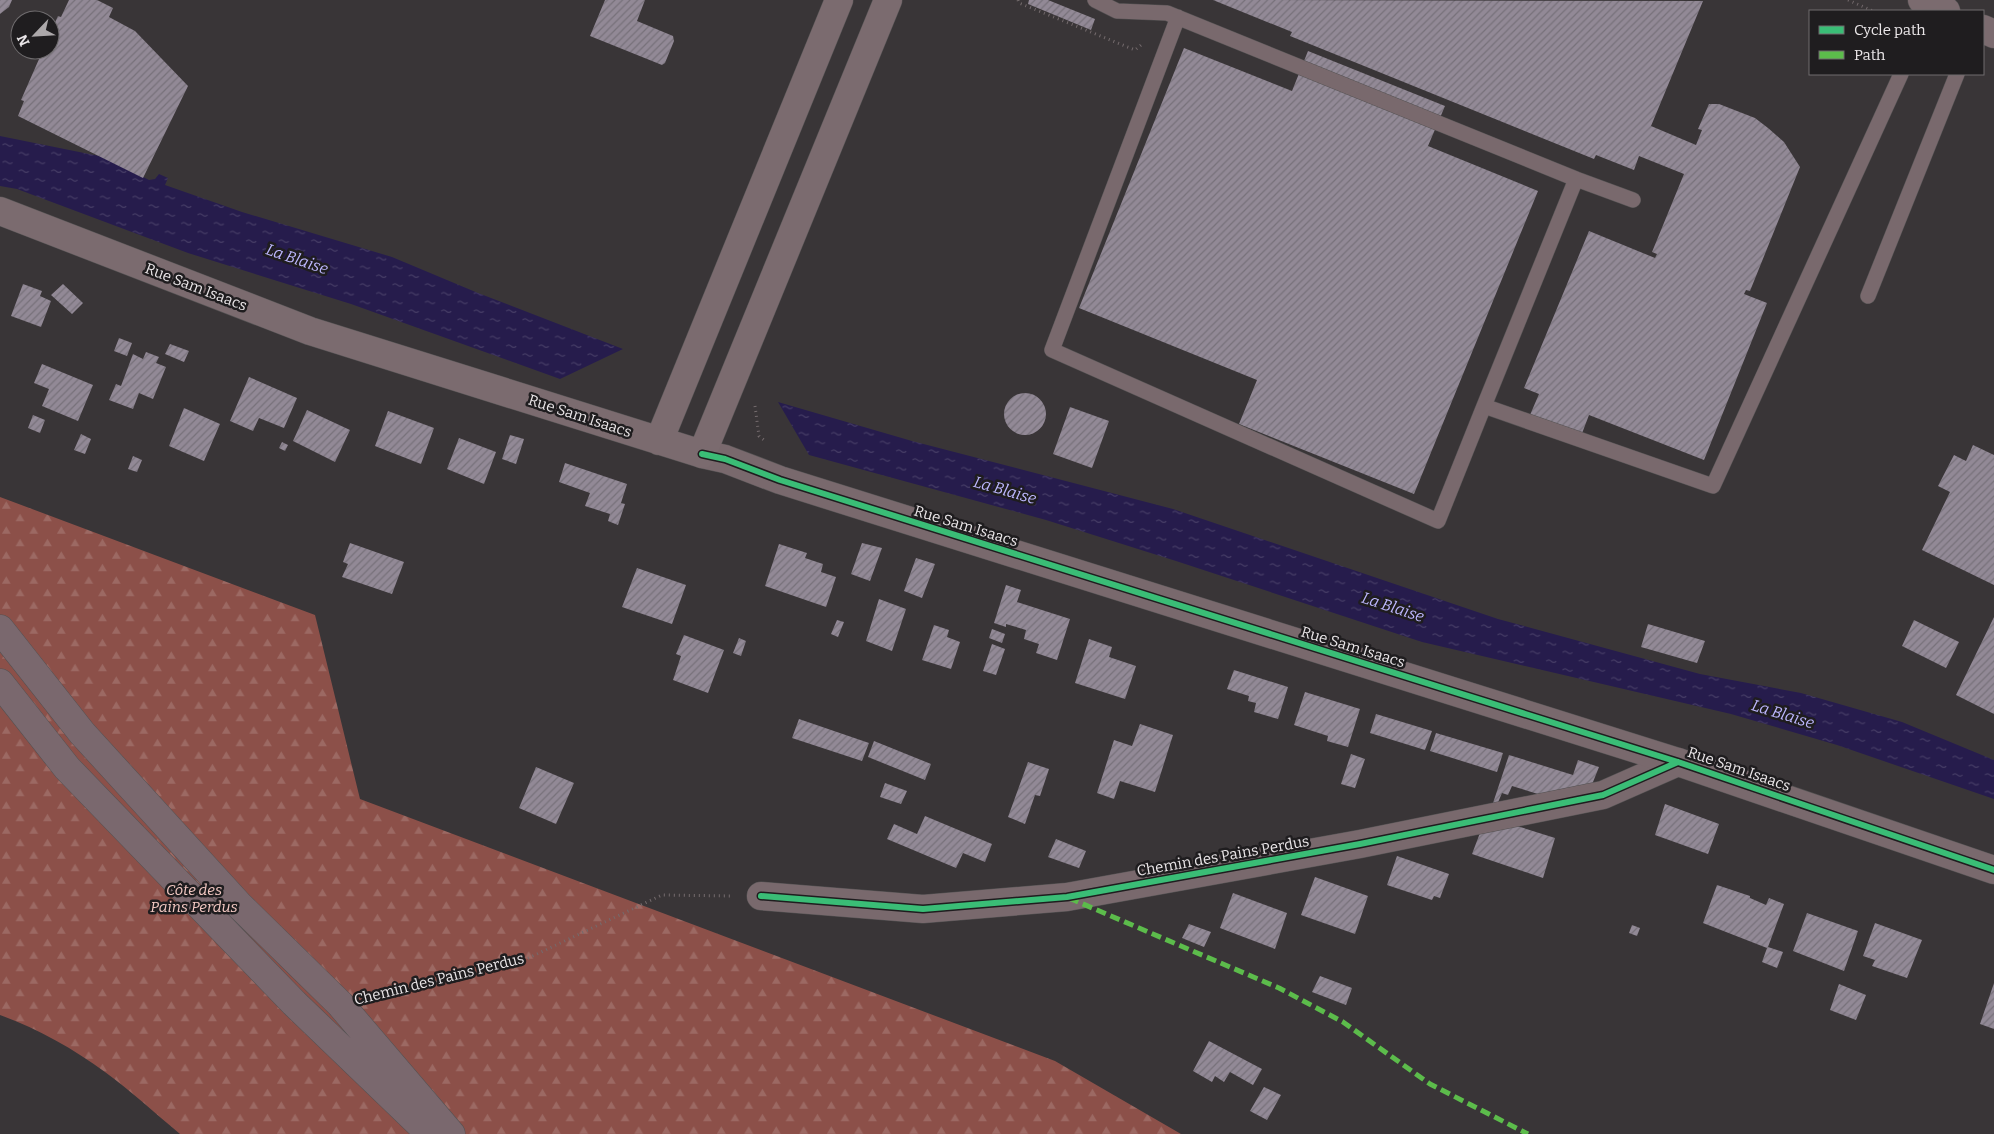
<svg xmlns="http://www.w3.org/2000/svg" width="1994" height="1134" viewBox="0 0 1994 1134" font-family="Bitter,serif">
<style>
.forest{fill:url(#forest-firs)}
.water{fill:url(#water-ripples)}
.building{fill:url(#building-hatch)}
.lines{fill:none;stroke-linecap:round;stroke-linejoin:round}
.service-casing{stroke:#545253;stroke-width:16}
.minor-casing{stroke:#545253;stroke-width:29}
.tertiary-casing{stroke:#545253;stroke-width:29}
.secondary-casing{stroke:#545253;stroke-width:29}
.primary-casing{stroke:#545253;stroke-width:29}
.path{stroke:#746b6d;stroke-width:3;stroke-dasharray:1 4;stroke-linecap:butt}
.service{stroke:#79696d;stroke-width:15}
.minor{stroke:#79696d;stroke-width:28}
.tertiary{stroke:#79696d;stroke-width:28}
.secondary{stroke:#7b6b6f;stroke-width:28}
.primary{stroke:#7a686e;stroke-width:28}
.quiet{stroke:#5cbc4b;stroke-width:5;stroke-dasharray:10 5;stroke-linecap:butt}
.cycleway-casing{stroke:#1f1d1f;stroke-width:9}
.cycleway{stroke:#3abd76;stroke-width:6}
.labels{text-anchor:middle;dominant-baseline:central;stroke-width:5;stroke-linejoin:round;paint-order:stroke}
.street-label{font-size:15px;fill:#eae6e8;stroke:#1f1d1f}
.park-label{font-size:15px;font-style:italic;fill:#f2c8c2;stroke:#1f1d1f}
.water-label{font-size:16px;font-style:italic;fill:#bcb6fd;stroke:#1f1d1f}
</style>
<defs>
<pattern id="forest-firs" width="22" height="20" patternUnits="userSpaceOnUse" patternTransform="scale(1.25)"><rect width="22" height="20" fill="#8c5049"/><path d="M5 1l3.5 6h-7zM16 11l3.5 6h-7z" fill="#9c6963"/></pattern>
<pattern id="water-ripples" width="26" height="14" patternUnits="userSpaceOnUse" patternTransform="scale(1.25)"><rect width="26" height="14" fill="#261c4c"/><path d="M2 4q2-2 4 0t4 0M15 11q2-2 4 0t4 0" fill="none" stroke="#463d66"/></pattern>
<pattern id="building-hatch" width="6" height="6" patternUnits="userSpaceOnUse" patternTransform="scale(1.25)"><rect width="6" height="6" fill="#928996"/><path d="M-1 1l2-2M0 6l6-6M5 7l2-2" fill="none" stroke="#77717a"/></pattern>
</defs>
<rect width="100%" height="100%" fill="#393537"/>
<path class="forest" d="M 0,497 L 315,615 L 360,799 L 1055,1061 L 1181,1134 L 180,1134 C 155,1113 131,1091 105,1072 C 74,1049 36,1028 0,1015 Z"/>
<path class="water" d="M 0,136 L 104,157 L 149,180 L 155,179 L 159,174 L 168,178 L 165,185 L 242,212 L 392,257 L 478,293 L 623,349 L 560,379 L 351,304 L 188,253 L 17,189 L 0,186 Z
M 778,402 L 912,441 L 1173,509 L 1498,619 L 1700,674 L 1801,693 L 1902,722 L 1994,760 L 1994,799 L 1837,745 L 1731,714 L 1422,642 L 1176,561 L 1046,520 L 809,455 Z"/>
<path class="building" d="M 0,0 L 12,0 L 9,7 L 0,14 Z
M 69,0 L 97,0 L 113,8 L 109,17 L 135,31 L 188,86 L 143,178 L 18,116 L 24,101 L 21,100 L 43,50 L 50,50 L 50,33 L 58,16 L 61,17 Z
M 605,0 L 645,0 L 637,21 L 673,36 L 674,41 L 665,63 L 662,65 L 590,36 Z
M 1029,0 L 1048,0 L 1095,19 L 1091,30 L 1028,4 Z
M 1213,0 L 1703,1 L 1651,126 L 1696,145 L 1702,130 L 1698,129 L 1709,104 L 1719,104 L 1755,118 L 1768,128 L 1784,142 L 1800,167 L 1750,291 L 1746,290 L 1744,294 L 1767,303 L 1704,460 L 1589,415 L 1581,436 L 1530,415 L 1539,394 L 1524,388 L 1589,231 L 1655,258 L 1657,254 L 1652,252 L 1684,174 L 1639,156 L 1634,170 L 1596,155 L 1594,159 L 1290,36 L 1292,32 Z
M 1184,48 L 1292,91 L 1308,51 L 1445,106 L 1428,146 L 1538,191 L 1414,494 L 1239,424 L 1257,380 L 1079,308 Z
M 23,284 L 42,291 L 40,296 L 51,301 L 41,327 L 11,316 Z
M 63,284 L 83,303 L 72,314 L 51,295 Z
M 119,338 L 132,343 L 127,356 L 114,351 Z
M 170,344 L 189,351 L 184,362 L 165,354 Z
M 146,352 L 159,357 L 156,363 L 166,367 L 153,399 L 139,393 L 133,409 L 109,400 L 116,384 L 121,386 L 133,354 L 143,359 Z
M 42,364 L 93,385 L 78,421 L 42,406 L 49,389 L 34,383 Z
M 249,377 L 297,398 L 284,428 L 259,418 L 253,431 L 230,421 Z
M1004 414a21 21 0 1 1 42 0a21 21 0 1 1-42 0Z
M 1070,407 L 1109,421 L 1092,468 L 1053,454 Z
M 184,408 L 220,424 L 204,461 L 169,446 Z
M 307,410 L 350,430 L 335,462 L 293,441 Z
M 388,411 L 434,428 L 421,464 L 375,446 Z
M 33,415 L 45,420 L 40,433 L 28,428 Z
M 81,434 L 91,439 L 85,454 L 74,450 Z
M 510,435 L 524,439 L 516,464 L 502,459 Z
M 459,438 L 496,452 L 484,484 L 447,469 Z
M 282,442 L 288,445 L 285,451 L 279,448 Z
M 1973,445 L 1994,455 L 1994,585 L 1922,550 L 1950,492 L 1938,486 L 1954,455 L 1966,461 Z
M 133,456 L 142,460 L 137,472 L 128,469 Z
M 565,463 L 627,484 L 621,503 L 625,504 L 618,525 L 608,521 L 610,514 L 585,506 L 590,493 L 559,482 Z
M 350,543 L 404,562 L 392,594 L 342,577 L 348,564 L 343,562 Z
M 862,543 L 882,548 L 870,581 L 851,574 Z
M 779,544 L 807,553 L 805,558 L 823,564 L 821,572 L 836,577 L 826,607 L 765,586 Z
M 916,558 L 935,564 L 922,598 L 904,591 Z
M 637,568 L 686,585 L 672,624 L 622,607 Z
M 1006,585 L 1021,590 L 1017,602 L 1070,619 L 1057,660 L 1036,653 L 1039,644 L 1024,639 L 1026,630 L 1006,624 L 1006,627 L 994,623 Z
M 879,599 L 906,609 L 892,651 L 866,641 Z
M 1994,617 L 1994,714 L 1956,695 Z
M 837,620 L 844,622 L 838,637 L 831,634 Z
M 1914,620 L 1959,642 L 1946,668 L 1902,646 Z
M 1648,624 L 1705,641 L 1697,663 L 1641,647 Z
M 934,625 L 949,630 L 947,637 L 960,642 L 951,669 L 922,660 Z
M 992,629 L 1005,634 L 1002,643 L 989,638 Z
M 684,635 L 724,650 L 708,693 L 673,680 L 681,656 L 676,654 Z
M 739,638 L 746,641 L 741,656 L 733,653 Z
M 1089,639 L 1112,647 L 1109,657 L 1136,666 L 1125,699 L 1075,683 Z
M 992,644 L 1005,649 L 996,675 L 983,671 Z
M 1234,670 L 1288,687 L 1278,719 L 1254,712 L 1256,703 L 1248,701 L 1249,696 L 1227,689 Z
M 1305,692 L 1360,709 L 1348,747 L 1327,741 L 1328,736 L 1294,725 Z
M 1376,714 L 1432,731 L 1425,750 L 1370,733 Z
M 799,719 L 869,743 L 862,761 L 792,738 Z
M 1140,724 L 1173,735 L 1155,792 L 1120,781 L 1114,799 L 1097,793 L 1114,740 L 1132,746 Z
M 1436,733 L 1503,753 L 1497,772 L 1430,751 Z
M 874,741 L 931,764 L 925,780 L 868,757 Z
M 1351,754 L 1365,759 L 1355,788 L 1341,784 Z
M 1509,755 L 1573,775 L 1578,760 L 1599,767 L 1589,792 L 1551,798 L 1512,786 L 1508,795 L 1502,793 L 1496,807 L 1491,809 Z
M 1028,762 L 1049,769 L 1040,796 L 1035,795 L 1025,824 L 1008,817 Z
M 536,767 L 574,783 L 556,824 L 519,808 Z
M 885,783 L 907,791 L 901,804 L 880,797 Z
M 1665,804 L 1719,824 L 1708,854 L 1655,835 Z
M 925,816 L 992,844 L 985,862 L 963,853 L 956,868 L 887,839 L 894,824 L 917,834 Z
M 1501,821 L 1555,838 L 1543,878 L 1472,854 L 1483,825 Z
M 1056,839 L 1086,851 L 1079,868 L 1048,857 Z
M 1397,856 L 1449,874 L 1440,898 L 1434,896 L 1432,900 L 1387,885 Z
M 1315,877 L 1368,896 L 1355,934 L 1301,915 Z
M 1717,885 L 1750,896 L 1750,898 L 1766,905 L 1769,898 L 1784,904 L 1768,947 L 1783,952 L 1777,968 L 1762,962 L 1767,948 L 1703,923 Z
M 1233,893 L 1287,913 L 1275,949 L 1220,928 Z
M 1807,913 L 1858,931 L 1844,971 L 1793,951 Z
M 1875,923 L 1922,940 L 1907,978 L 1872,966 L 1875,960 L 1863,956 Z
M 1189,924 L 1211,932 L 1204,947 L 1182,938 Z
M 1632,925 L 1640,928 L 1637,936 L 1629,933 Z
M 1320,976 L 1352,988 L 1346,1005 L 1312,992 Z
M 1994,983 L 1994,1029 L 1980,1024 Z
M 1839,984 L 1866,995 L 1856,1020 L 1830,1010 Z
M 1209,1041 L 1262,1069 L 1253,1085 L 1230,1072 L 1224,1082 L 1215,1076 L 1212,1082 L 1193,1071 Z
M 1264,1087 L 1281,1095 L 1267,1120 L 1250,1111 Z"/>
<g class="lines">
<defs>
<path id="service" d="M 1095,0 L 1117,11 L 1167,13 L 1576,179 L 1484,406 L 1713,486 L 1901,74
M 1178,17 L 1052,350 L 1438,521 L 1484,406
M 1576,179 L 1633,200
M 1868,296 L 1957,74"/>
<path id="minor" d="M 761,896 L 923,909 L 1067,897 L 1360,844 L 1603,795 L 1678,762"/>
<path id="tertiary" d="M 702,454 L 725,459 L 780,480 L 1678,762 L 1994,870"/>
<path id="secondary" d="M 1922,0 L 1946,11
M 1983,29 L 1994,34
M 0,211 L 310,331 L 702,454 L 888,0
M 659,441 L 839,0"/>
<path id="primary" d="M 0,629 L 82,733 L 239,905 L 340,1004 L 451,1134
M 0,683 L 67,768 L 294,1003 L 428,1132"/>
</defs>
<use href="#service" class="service-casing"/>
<use href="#minor" class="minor-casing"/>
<use href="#tertiary" class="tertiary-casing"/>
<use href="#secondary" class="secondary-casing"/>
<use href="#primary" class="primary-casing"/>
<path class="path" d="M 1018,0 L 1019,3 L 1135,50 L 1141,45
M 1848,0 L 1873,11
M 755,406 L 759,436 L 764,440
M 373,997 L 518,963 L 662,895 L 733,896"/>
<use href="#service" class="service"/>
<use href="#minor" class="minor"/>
<use href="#tertiary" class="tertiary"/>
<use href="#secondary" class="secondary"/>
<use href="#primary" class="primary"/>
<path class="quiet" d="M 1069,898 L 1279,988 L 1343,1022 L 1430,1084 L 1528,1134"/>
<defs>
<path id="cycleway" d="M 702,454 L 725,459 L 780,480 L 1678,762 L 1994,870
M 761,896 L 923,909 L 1067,897 L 1360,844 L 1603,795 L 1678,762"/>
</defs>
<use href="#cycleway" class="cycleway-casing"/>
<use href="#cycleway" class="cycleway"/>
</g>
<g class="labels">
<g class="street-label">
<text transform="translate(196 287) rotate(21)">Rue Sam Isaacs</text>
<text transform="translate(580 416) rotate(18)">Rue Sam Isaacs</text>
<text transform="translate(966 526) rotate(17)">Rue Sam Isaacs</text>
<text transform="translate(1353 647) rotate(17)">Rue Sam Isaacs</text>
<text transform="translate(1739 769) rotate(19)">Rue Sam Isaacs</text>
<text transform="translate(1223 856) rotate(-10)">Chemin des Pains Perdus</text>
<text transform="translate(439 979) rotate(-14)">Chemin des Pains Perdus</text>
</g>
<g class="park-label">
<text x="194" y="890">Côte des<tspan x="194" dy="17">Pains Perdus</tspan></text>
</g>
<g class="water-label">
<text transform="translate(297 259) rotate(19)">La Blaise</text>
<text transform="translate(1005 490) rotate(16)">La Blaise</text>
<text transform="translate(1393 607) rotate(18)">La Blaise</text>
<text transform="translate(1783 714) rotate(17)">La Blaise</text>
</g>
</g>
<rect x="1809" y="10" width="175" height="65" fill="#1f1d1f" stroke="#706d6f"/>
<rect x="1819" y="26" width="25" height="8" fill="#3abd76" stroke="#706d6f"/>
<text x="1854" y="35" font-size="15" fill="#eae6e8">Cycle path</text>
<rect x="1819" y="51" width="25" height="8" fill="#5cbc4b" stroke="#706d6f"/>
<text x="1854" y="60" font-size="15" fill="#eae6e8">Path</text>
<g transform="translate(35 35) rotate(245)"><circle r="24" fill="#1f1d1f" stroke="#706d6f"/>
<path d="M0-4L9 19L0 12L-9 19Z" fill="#aca8aa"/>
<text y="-8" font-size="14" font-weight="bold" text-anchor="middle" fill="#eae6e8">N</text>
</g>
</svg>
